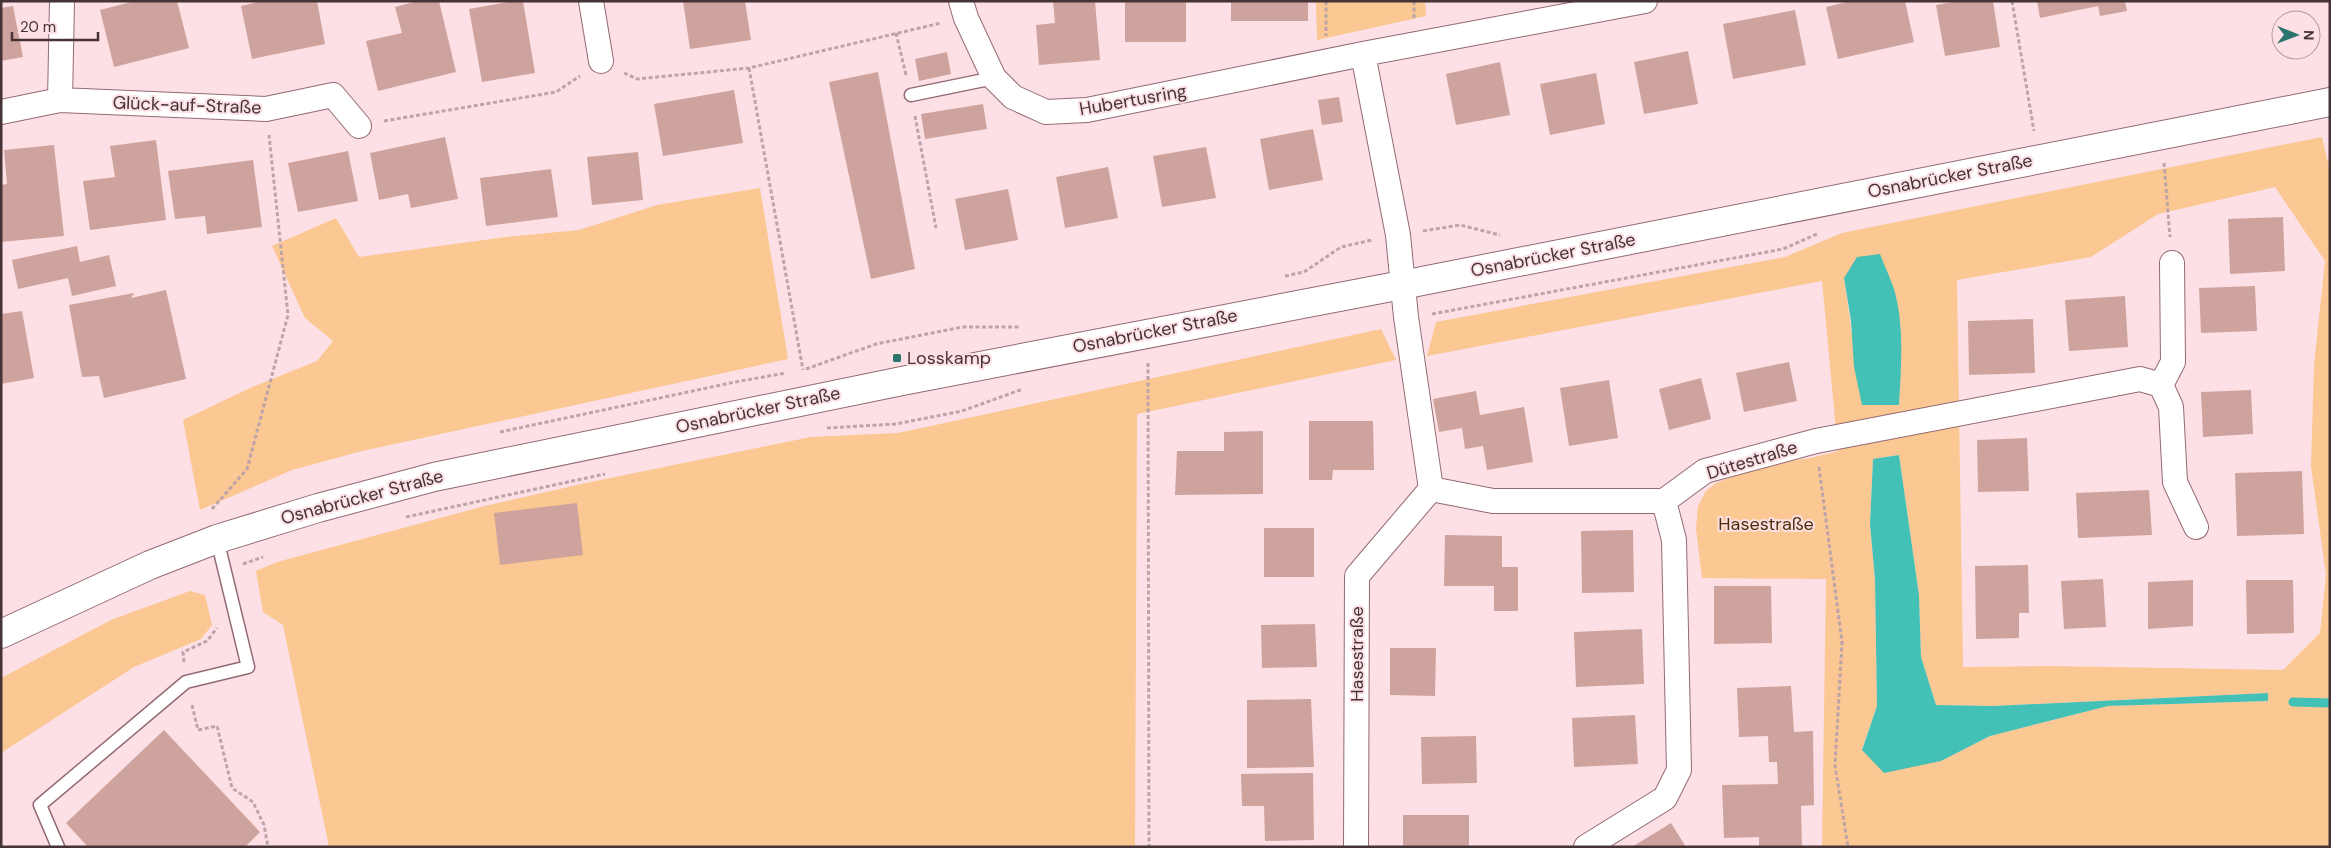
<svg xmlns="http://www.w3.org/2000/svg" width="2331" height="848" viewBox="0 0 2331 848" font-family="'DM Sans',sans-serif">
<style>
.green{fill:#fbc792;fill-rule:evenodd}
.water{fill:#43c1b6}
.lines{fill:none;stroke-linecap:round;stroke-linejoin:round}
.stream{stroke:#43c1b6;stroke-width:9}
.building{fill:#cea39d}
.service-casing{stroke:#936a72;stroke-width:15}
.minor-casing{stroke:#936a72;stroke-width:26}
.tertiary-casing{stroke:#936a72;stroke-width:30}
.path{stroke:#bda4a9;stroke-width:3;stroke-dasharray:4 2.5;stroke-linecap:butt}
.service{stroke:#fff;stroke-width:12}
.minor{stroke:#fff;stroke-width:24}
.tertiary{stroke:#fff;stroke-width:28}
.poi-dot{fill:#2b736d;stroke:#fce0e5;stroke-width:2}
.labels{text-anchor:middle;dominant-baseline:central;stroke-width:4;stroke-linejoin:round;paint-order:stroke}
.street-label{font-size:18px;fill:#453336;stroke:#fce0e5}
.poi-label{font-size:18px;fill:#453336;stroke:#fce0e5;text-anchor:start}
.park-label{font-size:18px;fill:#4e2f08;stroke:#fce0e5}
</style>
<rect width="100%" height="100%" fill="#fce0e5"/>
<path class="green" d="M 1316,1 L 1425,1 L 1426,16 L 1317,40 Z
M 2322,137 L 2330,172 L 2330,847 L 1822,847 L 1826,579 L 1702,578 L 1696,529 L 1698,506 L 1706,491 L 1716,483 L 1745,472 L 1777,463 L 1811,458 L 1838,451 L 1822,281 L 1427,356 L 1436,322 L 1785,257 L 1842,233 ZM 2275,187 L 2325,261 L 2314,365 L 2311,466 L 2326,575 L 2320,633 L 2283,670 L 2049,666 L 1963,667 L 1957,280 L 2091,257 L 2158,214 ZM 1844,278 L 1899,405 L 1862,405 ZM 1899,455 L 1919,595 L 1921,657 L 1936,705 L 1993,706 L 2268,693 L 2268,701 L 2108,706 L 1990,736 L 1941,761 L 1862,749 L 1877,706 L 1875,580 L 1870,524 L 1873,459 Z
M 760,188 L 788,359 L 362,451 L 292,470 L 200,510 L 183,420 L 250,388 L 317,361 L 333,341 L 305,318 L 272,246 L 336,218 L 359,257 L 506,237 L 579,230 L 657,205 Z
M 1381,329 L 1396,360 L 1137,414 L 1135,847 L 329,847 L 283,625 L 263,612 L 256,571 L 277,562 L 481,507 L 586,483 L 811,437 L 898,433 Z
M 190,591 L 205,595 L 212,625 L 201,639 L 134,667 L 1,753 L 1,678 L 111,620 Z"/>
<path class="water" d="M 1880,254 C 1884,265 1889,275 1893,286 C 1905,323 1901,367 1899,405 L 1862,405 L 1854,367 L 1851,321 L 1844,278 L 1857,257 Z
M 1899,455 L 1919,595 L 1921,657 L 1936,705 L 1993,706 L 2268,693 L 2268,701 L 2108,706 L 1990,736 L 1941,761 L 1884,773 L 1862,750 L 1877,706 L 1875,580 L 1870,524 L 1873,459 Z"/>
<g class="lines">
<path class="stream" d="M 2293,702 L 2330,703"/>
</g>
<path class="building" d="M 135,1 L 177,1 L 189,48 L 114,67 L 100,10 Z
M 263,1 L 317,1 L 325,44 L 252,59 L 241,6 Z
M 418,1 L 439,1 L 456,72 L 378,91 L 366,41 L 402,33 L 395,7 Z
M 514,1 L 523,1 L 535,73 L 482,82 L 469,9 Z
M 683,1 L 745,1 L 751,40 L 690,49 Z
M 1053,1 L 1095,1 L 1100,60 L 1039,65 L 1036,25 L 1055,23 Z
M 1125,1 L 1186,1 L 1186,42 L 1125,42 Z
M 1231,1 L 1308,1 L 1308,21 L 1231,21 Z
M 1851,1 L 1905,1 L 1914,42 L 1838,59 L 1826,7 Z
M 1959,1 L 1993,1 L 2000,47 L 1945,56 L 1936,5 Z
M 2037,1 L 2125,1 L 2127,11 L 2100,16 L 2098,6 L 2040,18 Z
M 13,6 L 23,57 L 1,61 L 1,8 Z
M 1795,10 L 1806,65 L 1733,79 L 1723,24 Z
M 1688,51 L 1698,104 L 1644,114 L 1634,62 Z
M 947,52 L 951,74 L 919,81 L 915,59 Z
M 1500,62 L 1510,115 L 1456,125 L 1446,74 Z
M 878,72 L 915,269 L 871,279 L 829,82 Z
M 1596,73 L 1605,124 L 1550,135 L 1540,84 Z
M 734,90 L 743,143 L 663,156 L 654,104 Z
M 1339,97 L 1343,122 L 1322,125 L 1318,100 Z
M 983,104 L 987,129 L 925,139 L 921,114 Z
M 1313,129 L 1323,180 L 1269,190 L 1260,139 Z
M 445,137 L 458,199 L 411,208 L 408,194 L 379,200 L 370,153 Z
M 156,140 L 166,220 L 90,230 L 83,181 L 115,177 L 110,146 Z
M 54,145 L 64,236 L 1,242 L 1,185 L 7,184 L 4,150 Z
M 1206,147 L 1216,198 L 1162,207 L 1153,156 Z
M 348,151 L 358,201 L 298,212 L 288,163 Z
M 638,152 L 643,200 L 592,205 L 587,157 Z
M 253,160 L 262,227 L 207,234 L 205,216 L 175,219 L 168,171 Z
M 1108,167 L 1118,218 L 1065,228 L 1056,177 Z
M 551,169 L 558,217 L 486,226 L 480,178 Z
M 1008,189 L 1018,240 L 965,250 L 955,199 Z
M 2283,217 L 2285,271 L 2230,274 L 2228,219 Z
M 77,246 L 80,262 L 109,255 L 116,286 L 72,296 L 68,278 L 18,289 L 12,260 Z
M 2255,286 L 2257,331 L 2201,333 L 2199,288 Z
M 166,290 L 186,379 L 104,398 L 99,376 L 82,377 L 69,305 L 134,293 L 131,298 Z
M 2125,296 L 2128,347 L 2069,351 L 2065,300 Z
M 22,311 L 34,378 L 1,384 L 1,314 Z
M 2033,319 L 2035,373 L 1969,375 L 1968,321 Z
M 1789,362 L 1797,401 L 1744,412 L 1736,373 Z
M 1701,378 L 1711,419 L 1669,430 L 1659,389 Z
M 1609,380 L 1618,438 L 1569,446 L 1560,388 Z
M 2251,390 L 2253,434 L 2203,437 L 2201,392 Z
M 1476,391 L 1480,415 L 1524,407 L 1533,462 L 1487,470 L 1483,446 L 1465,449 L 1462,428 L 1439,432 L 1433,399 Z
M 1309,421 L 1373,421 L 1374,470 L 1333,470 L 1332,480 L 1309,480 Z
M 1263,431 L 1263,494 L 1175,495 L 1177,451 L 1224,451 L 1224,432 Z
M 2027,438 L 2029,491 L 1978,492 L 1977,440 Z
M 2302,471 L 2304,534 L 2237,536 L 2235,473 Z
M 2149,490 L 2152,535 L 2078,538 L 2076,493 Z
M 577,503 L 583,555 L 500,565 L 494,513 Z
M 1264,528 L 1314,528 L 1314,577 L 1264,577 Z
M 1633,530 L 1634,592 L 1582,593 L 1581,531 Z
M 1445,535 L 1502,536 L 1502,567 L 1518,567 L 1518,611 L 1494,611 L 1494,586 L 1444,586 Z
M 2028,565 L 2029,613 L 2019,613 L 2019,638 L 1976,639 L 1975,566 Z
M 2103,579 L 2106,627 L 2064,629 L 2061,581 Z
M 2193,580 L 2193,626 L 2148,629 L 2148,582 Z
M 2246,580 L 2293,580 L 2294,633 L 2247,634 Z
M 1714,586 L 1771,586 L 1772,643 L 1714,644 Z
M 1315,624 L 1317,667 L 1262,668 L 1261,625 Z
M 1642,629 L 1644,684 L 1576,687 L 1574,632 Z
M 1390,648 L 1436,648 L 1435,696 L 1390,695 Z
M 1791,686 L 1794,732 L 1813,731 L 1814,805 L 1801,806 L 1802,847 L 1759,847 L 1759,837 L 1724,838 L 1722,785 L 1778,784 L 1777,762 L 1769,762 L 1768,736 L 1739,737 L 1737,688 Z
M 1311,699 L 1314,767 L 1247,768 L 1247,700 Z
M 1635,715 L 1638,764 L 1574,767 L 1572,718 Z
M 164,730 L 260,832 L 245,847 L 88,847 L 66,823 Z
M 1476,736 L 1477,783 L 1422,784 L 1421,737 Z
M 1313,773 L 1314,840 L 1265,841 L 1264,806 L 1242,806 L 1241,774 Z
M 1403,815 L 1469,815 L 1469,847 L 1403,847 Z
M 1671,823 L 1686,847 L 1632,847 Z"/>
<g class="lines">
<defs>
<path id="service" d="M 911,95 L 994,78
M 58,847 L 40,805 L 186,682 L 248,667 L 217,539"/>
<path id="minor" d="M 591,1 L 601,61
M 961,1 L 966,18 L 994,78 L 1013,97 L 1046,112 L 1087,110 L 1363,54 L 1645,1
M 1363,54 L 1398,235 L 1406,317 L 1431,489 L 1493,501 L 1664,501 L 1705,471 L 1816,441 L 2140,379 L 2161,385 L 2171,407 L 2175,482 L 2196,527
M 60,100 L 62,1
M 1,112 L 60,100 L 266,109 L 333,95 L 359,126
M 2161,385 L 2173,362 L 2172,263
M 1356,847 L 1357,576 L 1431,489
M 1586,847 L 1665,798 L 1679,770 L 1674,540 L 1664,501"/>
<path id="tertiary" d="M 1,634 L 150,565 L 217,539 L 318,508 L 434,477 L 902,381 L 1402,285 L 2330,102"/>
</defs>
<use href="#service" class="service-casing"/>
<use href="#minor" class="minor-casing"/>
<use href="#tertiary" class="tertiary-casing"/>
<path class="path" d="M 1326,1 L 1326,36
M 1414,1 L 1414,18
M 2012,1 L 2034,131
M 896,33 L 906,75
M 749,68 L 803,370
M 624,73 L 637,79 L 749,68 L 941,23
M 915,116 L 936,228
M 384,121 L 556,92 L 580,76
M 2164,163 L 2170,237
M 1423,231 L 1460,225 L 1500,235
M 1285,276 L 1304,272 L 1341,247 L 1372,240
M 1432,314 L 1783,249 L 1817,234
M 1148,363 L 1149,847
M 806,369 L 876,344 L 962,327 L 1019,327
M 827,428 L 896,424 L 962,411 L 1023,389
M 500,432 L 735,382 L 786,373
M 1819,467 L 1842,642 L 1835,765 L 1848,847
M 212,509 L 247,469 L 288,315 L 269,135
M 406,517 L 605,474
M 243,564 L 263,557
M 184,662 L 183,652 L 207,641 L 217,628
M 192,705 L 198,730 L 217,726 L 232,788 L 253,802 L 264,825 L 268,847"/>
<use href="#service" class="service"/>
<use href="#minor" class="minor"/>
<use href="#tertiary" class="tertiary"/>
</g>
<rect class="poi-dot" x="892" y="353" width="10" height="10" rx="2.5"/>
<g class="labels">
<g class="street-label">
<text transform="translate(1133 100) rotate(-10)">Hubertusring</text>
<text transform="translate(187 105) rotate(2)">Glück-auf-Straße</text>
<text transform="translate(1950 176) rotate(-11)">Osnabrücker Straße</text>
<text transform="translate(1553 255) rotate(-11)">Osnabrücker Straße</text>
<text transform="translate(1155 331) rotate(-11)">Osnabrücker Straße</text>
<text transform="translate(758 410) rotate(-12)">Osnabrücker Straße</text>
<text transform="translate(1752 460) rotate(-17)">Dütestraße</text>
<text transform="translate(362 497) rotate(-15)">Osnabrücker Straße</text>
<text transform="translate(1357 654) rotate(-90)">Hasestraße</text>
</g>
<g class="poi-label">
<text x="907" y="358">Losskamp</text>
</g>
<g class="park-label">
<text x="1766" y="524">Hasestraße</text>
</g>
</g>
<rect width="2331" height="848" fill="none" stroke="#453336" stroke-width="5"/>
<g transform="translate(2296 35) rotate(91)"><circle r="24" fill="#fce0e5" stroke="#b39b9f"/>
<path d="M0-4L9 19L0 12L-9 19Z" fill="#2b736d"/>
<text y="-8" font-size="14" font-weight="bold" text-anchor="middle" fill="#453336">N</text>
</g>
<path d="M12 32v8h86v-8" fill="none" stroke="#453336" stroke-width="2.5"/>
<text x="20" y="32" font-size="15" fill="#453336" stroke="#fce0e5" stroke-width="4" paint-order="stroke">20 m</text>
</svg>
